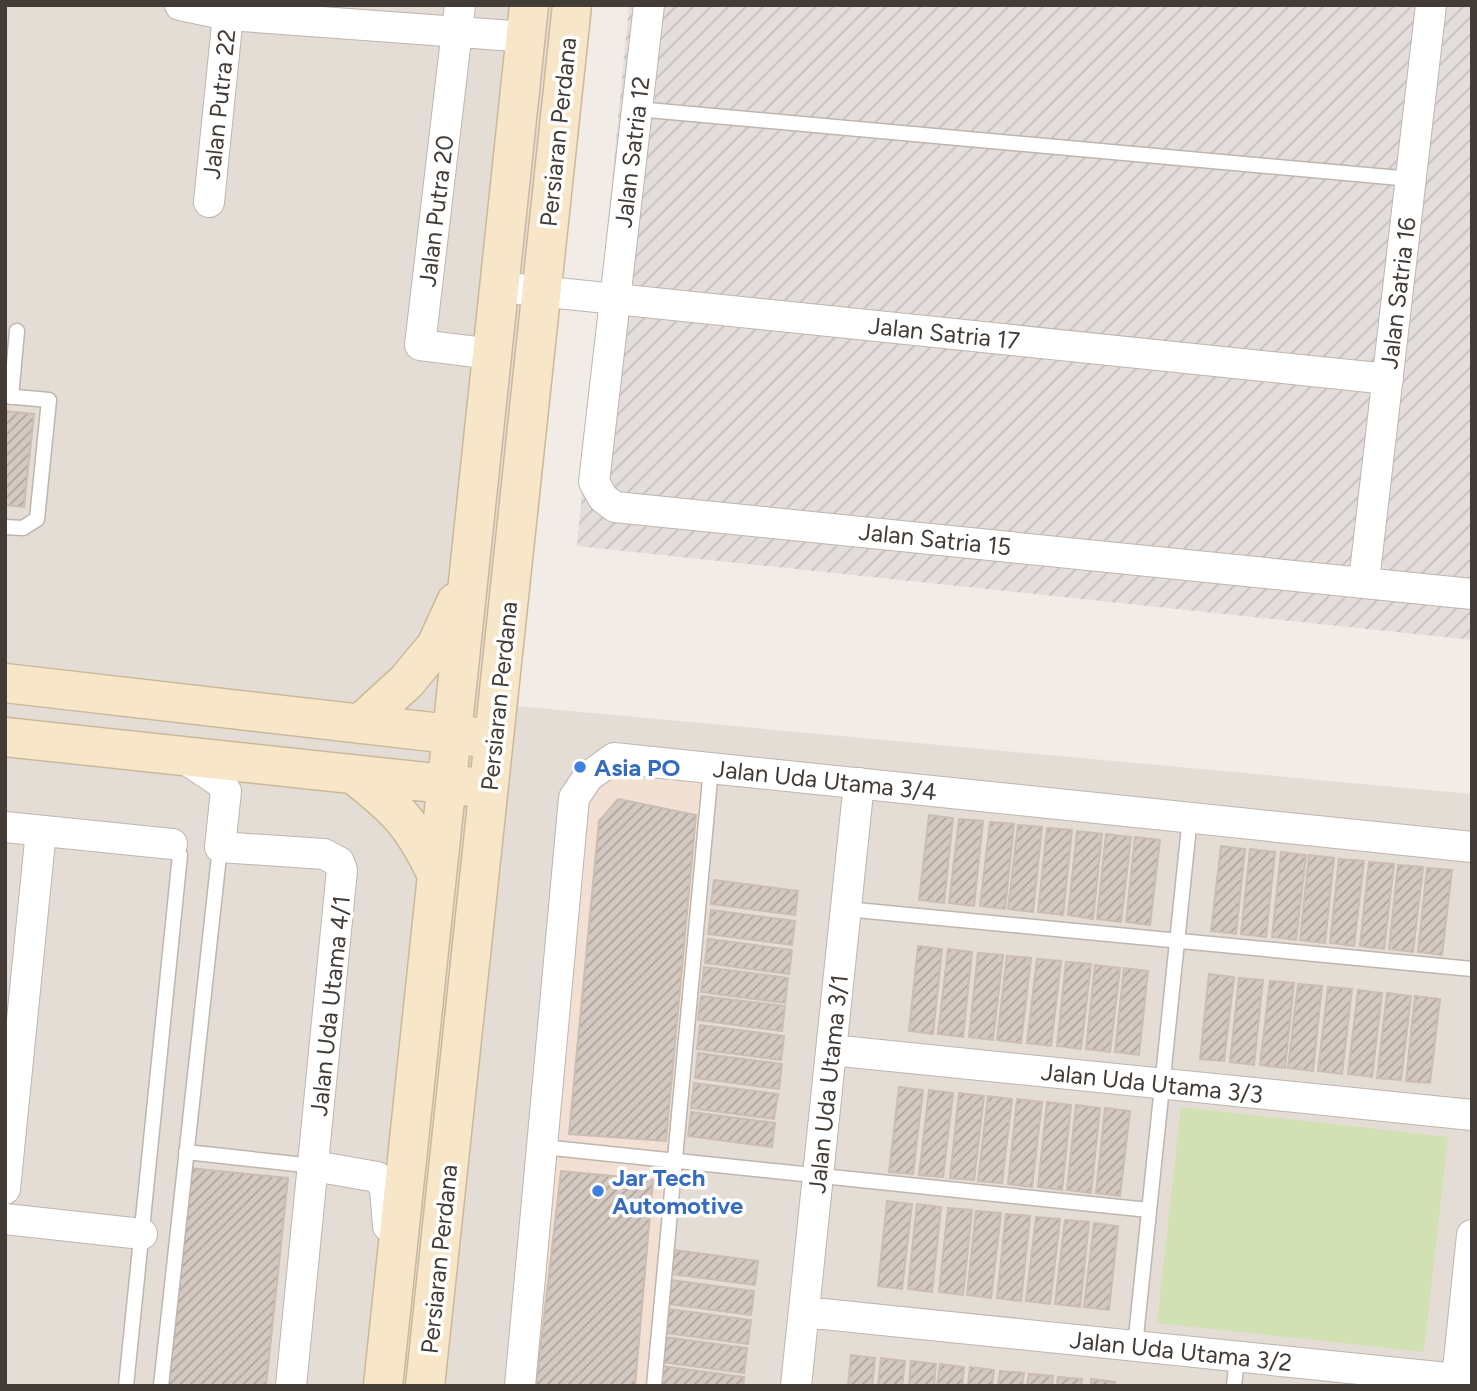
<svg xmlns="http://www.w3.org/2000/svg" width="1477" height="1391" viewBox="0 0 1477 1391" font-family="Figtree,sans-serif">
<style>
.residential{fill:#e4ddd5}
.commercial{fill:#f1e0d3}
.industrial{fill:url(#industrial-furrows)}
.park{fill:#d2e1b3}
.building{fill:url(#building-hatch);stroke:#cbbdb1;stroke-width:2}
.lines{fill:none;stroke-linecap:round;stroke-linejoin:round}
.lane-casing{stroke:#beb5ad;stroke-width:17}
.street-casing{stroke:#beb5ad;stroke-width:32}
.secondary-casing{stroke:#cbb89a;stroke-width:41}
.lane{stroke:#fff;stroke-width:14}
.street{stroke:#fff;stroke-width:30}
.secondary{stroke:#f8e6c9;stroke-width:38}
.shop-dot{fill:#3f7fe0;stroke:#fff;stroke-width:2.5}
.labels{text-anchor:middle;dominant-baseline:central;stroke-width:7;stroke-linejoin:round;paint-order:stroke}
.street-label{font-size:24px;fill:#433c36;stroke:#fff}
.shop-label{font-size:24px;font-weight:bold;fill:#366cbe;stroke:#fff;text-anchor:start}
</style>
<defs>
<pattern id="industrial-furrows" width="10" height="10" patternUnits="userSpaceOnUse" patternTransform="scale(1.75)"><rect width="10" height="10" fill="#e3dedb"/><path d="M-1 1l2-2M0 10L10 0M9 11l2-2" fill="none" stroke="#c4bfbd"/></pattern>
<pattern id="building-hatch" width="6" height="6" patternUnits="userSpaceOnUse" patternTransform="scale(1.75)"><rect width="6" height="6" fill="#d4c9c0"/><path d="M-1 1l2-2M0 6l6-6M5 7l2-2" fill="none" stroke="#aea49d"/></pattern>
</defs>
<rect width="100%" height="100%" fill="#f1ece6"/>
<path class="residential" d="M 5,5 L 592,5 L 516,706 L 1472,794 L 1472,1386 L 5,1386 Z"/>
<path class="commercial" d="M 618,770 L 718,777 L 661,1386 L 531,1386 L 585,805 L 595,785 Z"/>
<path class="industrial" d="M 629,5 L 1472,5 L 1472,640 L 577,546 Z"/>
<path class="park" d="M 1181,1107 L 1448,1137 L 1424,1352 L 1157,1323 Z"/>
<path class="building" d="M 5,411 L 34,414 L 24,507 L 5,505 Z
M 618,799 L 696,815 L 666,1141 L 569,1134 L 599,821 Z
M 929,815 L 953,818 L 944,903 L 919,900 Z
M 959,819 L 983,821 L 974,906 L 949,903 Z
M 990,822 L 1014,824 L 1005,909 L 980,906 Z
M 1018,825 L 1042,827 L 1033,912 L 1008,909 Z
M 1047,828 L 1072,830 L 1063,915 L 1038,912 Z
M 1077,831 L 1102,834 L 1093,919 L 1068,915 Z
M 1106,834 L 1131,837 L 1121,922 L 1097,919 Z
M 1135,837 L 1160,840 L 1150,925 L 1126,922 Z
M 1221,846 L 1245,849 L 1236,934 L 1211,931 Z
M 1250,849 L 1275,852 L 1266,937 L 1241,934 Z
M 1281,852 L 1306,855 L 1296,940 L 1272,937 Z
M 1309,855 L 1334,858 L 1325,943 L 1300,940 Z
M 1339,859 L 1364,861 L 1354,946 L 1330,943 Z
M 1369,862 L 1394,864 L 1384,949 L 1360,946 Z
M 1398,865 L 1423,867 L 1413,952 L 1389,949 Z
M 1427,868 L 1452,870 L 1442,955 L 1418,952 Z
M 714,880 L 798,891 L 795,915 L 711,904 Z
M 711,910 L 795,921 L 792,945 L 708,934 Z
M 708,939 L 792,950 L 789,974 L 705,963 Z
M 918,946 L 942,949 L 933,1034 L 909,1031 Z
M 948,949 L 972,952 L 963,1037 L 938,1034 Z
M 978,953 L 1003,955 L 993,1040 L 969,1037 Z
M 1007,956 L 1031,958 L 1021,1043 L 997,1040 Z
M 1037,959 L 1061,961 L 1051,1046 L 1027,1043 Z
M 1066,962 L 1091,964 L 1081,1049 L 1057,1046 Z
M 1095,965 L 1120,968 L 1110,1052 L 1086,1049 Z
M 704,967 L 788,978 L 785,1003 L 701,992 Z
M 1124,968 L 1148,971 L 1139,1055 L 1115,1052 Z
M 1209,974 L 1234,977 L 1224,1061 L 1200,1059 Z
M 1239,978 L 1263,980 L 1254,1065 L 1230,1062 Z
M 1270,981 L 1294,983 L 1285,1068 L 1260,1065 Z
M 1298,984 L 1322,986 L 1313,1071 L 1288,1068 Z
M 1328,987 L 1352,989 L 1342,1074 L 1318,1071 Z
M 1358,990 L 1382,993 L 1372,1077 L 1348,1074 Z
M 1387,993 L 1411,996 L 1401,1080 L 1377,1078 Z
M 701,996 L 785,1006 L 782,1031 L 698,1020 Z
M 1415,996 L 1440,999 L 1430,1083 L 1406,1081 Z
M 700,1025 L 784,1036 L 781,1060 L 697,1049 Z
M 698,1053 L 782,1064 L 779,1089 L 695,1078 Z
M 694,1083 L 778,1094 L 774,1119 L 691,1108 Z
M 899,1087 L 923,1090 L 913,1174 L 889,1172 Z
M 929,1090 L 953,1093 L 943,1177 L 919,1175 Z
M 959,1093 L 984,1096 L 974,1180 L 950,1178 Z
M 988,1096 L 1012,1099 L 1002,1183 L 978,1181 Z
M 1017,1099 L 1042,1102 L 1032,1187 L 1008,1184 Z
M 1047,1102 L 1071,1105 L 1062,1190 L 1038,1187 Z
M 1076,1105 L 1100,1108 L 1091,1193 L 1067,1190 Z
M 1105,1108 L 1130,1111 L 1120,1196 L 1096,1193 Z
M 691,1112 L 775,1123 L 772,1147 L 688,1136 Z
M 189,1168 L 288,1178 L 266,1386 L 167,1386 Z
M 561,1171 L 653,1180 L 635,1386 L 536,1386 Z
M 887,1201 L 912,1204 L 902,1289 L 878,1286 Z
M 917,1204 L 941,1207 L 932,1292 L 908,1289 Z
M 948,1208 L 972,1210 L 963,1295 L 939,1292 Z
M 976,1211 L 1001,1213 L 991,1298 L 967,1295 Z
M 1006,1214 L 1030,1216 L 1021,1301 L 997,1298 Z
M 1036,1217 L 1060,1219 L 1050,1304 L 1026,1301 Z
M 1065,1220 L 1089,1222 L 1080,1307 L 1055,1304 Z
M 1094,1223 L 1118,1226 L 1109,1310 L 1084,1307 Z
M 674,1250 L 758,1261 L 755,1285 L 671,1274 Z
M 671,1280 L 754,1291 L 751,1315 L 668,1304 Z
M 668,1309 L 751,1320 L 748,1344 L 665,1333 Z
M 664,1337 L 747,1348 L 744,1373 L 661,1362 Z
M 851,1355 L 875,1358 L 872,1386 L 848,1386 Z
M 881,1358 L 905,1361 L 902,1386 L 878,1386 Z
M 911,1361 L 936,1364 L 934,1386 L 909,1386 Z
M 940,1364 L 964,1367 L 962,1386 L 937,1386 Z
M 661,1366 L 744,1377 L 743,1386 L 658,1386 Z
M 970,1367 L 994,1370 L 992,1386 L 968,1386 Z
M 1000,1371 L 1024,1373 L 1022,1386 L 998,1386 Z
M 1029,1374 L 1053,1376 L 1052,1386 L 1027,1386 Z
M 1058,1377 L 1082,1379 L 1081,1386 L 1057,1386 Z
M 1091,1379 L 1115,1382 L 1115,1386 L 1091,1386 Z"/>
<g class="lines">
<defs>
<path id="lane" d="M 637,109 L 1411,179
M 5,396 L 49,400 L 37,519 L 23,528 L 5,527
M 11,397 L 17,331
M 846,909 L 1472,969
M 543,1147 L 1149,1210
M 186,1152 L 314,1166
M 1135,1346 L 1190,817
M 126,1386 L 180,855 L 172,844
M 161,1386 L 220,847
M 654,1386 L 711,768
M 1234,1386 L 1237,1357"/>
<path id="street" d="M 180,5 L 228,15 L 526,37
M 460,5 L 420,345 L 492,354
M 649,5 L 594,482 L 603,498 L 615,507 L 1472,594
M 209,202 L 229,5
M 500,287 L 1388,379
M 1364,581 L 1431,5
M 181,756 L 220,782 L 226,791 L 220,847 L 324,854 L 339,862 L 342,870 L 291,1386
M 5,827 L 172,844
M 831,1050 L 1472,1115
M 314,1166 L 377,1177 L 385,1188 L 388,1226
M 5,1189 L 41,831
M 5,1219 L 142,1234
M 804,1312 L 1457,1379 L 1472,1235
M 520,1386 L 574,798 L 588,777 L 614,758 L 1472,847
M 796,1386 L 859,783"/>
<path id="secondary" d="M 5,683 L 476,737
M 360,724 L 406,682 L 436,646 L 456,602
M 5,737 L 473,787
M 353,774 C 398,809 412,823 437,875
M 383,1386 L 529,5
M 425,1386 L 572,5"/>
</defs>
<use href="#lane" class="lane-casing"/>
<use href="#street" class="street-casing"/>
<use href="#secondary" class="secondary-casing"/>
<use href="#lane" class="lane"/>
<use href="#street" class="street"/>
<use href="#secondary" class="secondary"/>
</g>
<g class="shop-dot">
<circle cx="580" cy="767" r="7"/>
<circle cx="598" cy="1191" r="7"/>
</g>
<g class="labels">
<g class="street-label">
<text transform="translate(219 104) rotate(-84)">Jalan Putra 22</text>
<text transform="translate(558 132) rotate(-84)">Persiaran Perdana</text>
<text transform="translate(632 152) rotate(-83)">Jalan Satria 12</text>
<text transform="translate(436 211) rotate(-83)">Jalan Putra 20</text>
<text transform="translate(1398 293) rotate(-83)">Jalan Satria 16</text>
<text transform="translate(944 333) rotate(6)">Jalan Satria 17</text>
<text transform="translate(935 539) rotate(6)">Jalan Satria 15</text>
<text transform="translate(499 696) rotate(-84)">Persiaran Perdana</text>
<text transform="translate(825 780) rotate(6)">Jalan Uda Utama 3/4</text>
<text transform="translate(330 1006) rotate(-84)">Jalan Uda Utama 4/1</text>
<text transform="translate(1152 1083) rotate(6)">Jalan Uda Utama 3/3</text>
<text transform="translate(828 1084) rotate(-84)">Jalan Uda Utama 3/1</text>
<text transform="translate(439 1259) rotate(-84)">Persiaran Perdana</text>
<text transform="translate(1181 1351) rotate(6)">Jalan Uda Utama 3/2</text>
</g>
<g class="shop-label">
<text x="594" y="767">Asia PO</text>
<text x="612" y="1177">Jar Tech<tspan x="612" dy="28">Automotive</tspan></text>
</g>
</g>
<rect width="1477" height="1391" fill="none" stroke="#433c36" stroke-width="14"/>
</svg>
